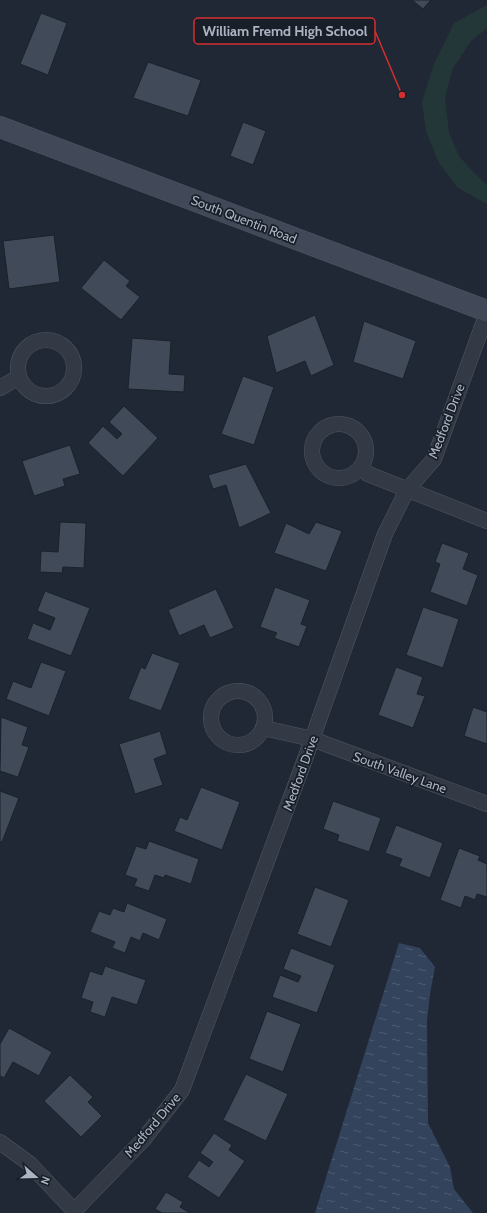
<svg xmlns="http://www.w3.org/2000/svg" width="487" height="1213" viewBox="0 0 487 1213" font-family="Cabin,sans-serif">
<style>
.park{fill:#243738}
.water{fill:url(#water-ripples)}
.building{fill:#404a59;stroke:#1a212b}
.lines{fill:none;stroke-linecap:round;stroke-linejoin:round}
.street-casing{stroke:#505763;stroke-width:16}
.secondary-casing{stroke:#505763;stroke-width:22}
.street{stroke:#333a45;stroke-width:15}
.secondary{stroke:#414958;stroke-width:21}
.labels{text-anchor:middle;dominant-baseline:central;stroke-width:3.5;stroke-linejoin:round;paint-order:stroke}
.street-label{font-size:13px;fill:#acb4c2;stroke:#181f29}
.leader{fill:none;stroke:#d42f30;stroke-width:1.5}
.callout-dot{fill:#d42f30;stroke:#181f29;stroke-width:1.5}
.callout{fill:#181f29;stroke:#d42f30;stroke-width:1.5}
.callout-label{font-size:14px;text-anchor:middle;font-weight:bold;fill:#acb4c2}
</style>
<defs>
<pattern id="water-ripples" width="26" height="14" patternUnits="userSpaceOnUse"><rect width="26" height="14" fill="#33435c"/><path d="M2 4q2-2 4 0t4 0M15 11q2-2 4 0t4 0" fill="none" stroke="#4e5c72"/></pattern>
</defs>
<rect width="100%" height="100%" fill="#1f2834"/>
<path class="park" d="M 487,5 L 487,28 L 471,41 L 453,68 L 445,97 L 449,133 L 459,156 L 474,173 L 487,185 L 487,204 L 458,188 L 439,163 L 426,131 L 422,102 L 434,64 L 454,23 Z"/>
<path class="water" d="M 399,943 L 420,948 L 435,967 L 430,994 L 427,1021 L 428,1123 L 450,1167 L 454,1189 L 473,1213 L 315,1213 Z"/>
<path class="building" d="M 412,0 L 431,0 L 423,9 Z
M 41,13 L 67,23 L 48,75 L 20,64 Z
M 148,62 L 201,80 L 188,116 L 133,98 Z
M 243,122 L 266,131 L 253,165 L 230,156 Z
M 54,235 L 60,282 L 9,289 L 3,241 Z
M 104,260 L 130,281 L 126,286 L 140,297 L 121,320 L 81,288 Z
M 315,315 L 334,365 L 311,376 L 305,361 L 276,373 L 267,336 Z
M 364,321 L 416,341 L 403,379 L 353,362 Z
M 132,338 L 171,341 L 169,374 L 185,375 L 184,392 L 128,389 Z
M 243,376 L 274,387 L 254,445 L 221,434 Z
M 124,406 L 158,438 L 123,476 L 88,443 L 103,426 L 117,439 L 122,434 L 109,422 Z
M 70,445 L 80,474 L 63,479 L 65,486 L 34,496 L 22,461 Z
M 246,464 L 271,513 L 239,528 L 226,485 L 213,489 L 208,475 Z
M 60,522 L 86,523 L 84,568 L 63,567 L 62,573 L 40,572 L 41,551 L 58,552 Z
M 316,522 L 342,531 L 326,571 L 274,553 L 286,523 L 309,534 Z
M 442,543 L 469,553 L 463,569 L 478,575 L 467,606 L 430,592 L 440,564 L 435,562 Z
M 275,587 L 310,600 L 301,624 L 307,626 L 299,647 L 274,638 L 277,633 L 260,627 Z
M 216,589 L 234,628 L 210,638 L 204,625 L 179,636 L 168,610 Z
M 45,591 L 90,608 L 71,656 L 27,639 L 33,623 L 50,630 L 55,618 L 37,611 Z
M 423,607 L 459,619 L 443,668 L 406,655 Z
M 152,653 L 180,663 L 161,711 L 128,699 L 141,667 L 145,669 Z
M 41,662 L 66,671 L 49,716 L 6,699 L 13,681 L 31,688 Z
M 396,667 L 423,677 L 417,694 L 425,696 L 413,728 L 378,715 Z
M 473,707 L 487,712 L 487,744 L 464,736 Z
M 1,717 L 28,727 L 22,745 L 29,747 L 18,777 L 0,771 Z
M 160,731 L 167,754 L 154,759 L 163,785 L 135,794 L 119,744 Z
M 201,787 L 240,802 L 222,850 L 174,831 L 180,817 L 187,820 Z
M 0,791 L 19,798 L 2,842 L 0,842 Z
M 333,801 L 381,818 L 369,852 L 337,841 L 339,835 L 323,829 Z
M 396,825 L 443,843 L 430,878 L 399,866 L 402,859 L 385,853 Z
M 149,841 L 199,859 L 191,884 L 165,875 L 164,878 L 155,875 L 149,891 L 134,886 L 137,879 L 125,875 L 136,846 L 146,849 Z
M 459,848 L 480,856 L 478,860 L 487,864 L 487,897 L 477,894 L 475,900 L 465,896 L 461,908 L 440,900 Z
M 315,887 L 349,900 L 331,947 L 297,934 Z
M 127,903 L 167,919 L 159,940 L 143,933 L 140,941 L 131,937 L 125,953 L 112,948 L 115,942 L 90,932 L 99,911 L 110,915 L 113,908 L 124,912 Z
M 291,948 L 335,965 L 317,1013 L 272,997 L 280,975 L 298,982 L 301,976 L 283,969 Z
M 105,966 L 146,980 L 137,1005 L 112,997 L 105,1017 L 90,1012 L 93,1002 L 81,998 L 90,971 L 102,975 Z
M 267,1011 L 301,1024 L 283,1072 L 249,1059 Z
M 9,1028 L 52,1052 L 39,1076 L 13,1062 L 4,1078 L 0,1076 L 0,1044 Z
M 246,1074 L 288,1094 L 266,1141 L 223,1120 Z
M 70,1075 L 93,1097 L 88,1102 L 102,1116 L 81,1137 L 44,1101 Z
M 214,1133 L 232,1145 L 229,1150 L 245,1161 L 219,1198 L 187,1177 L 199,1160 L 209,1167 L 213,1162 L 200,1153 Z
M 166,1192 L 183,1202 L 180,1207 L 190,1213 L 162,1213 L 155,1209 Z"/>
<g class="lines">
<defs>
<path id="street" d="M18 368a28 28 0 1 1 56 0a28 28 0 1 1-56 0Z
M 0,388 L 19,377
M312 451a27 27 0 1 1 54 0a27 27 0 1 1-54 0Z
M 361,467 L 368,474 L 487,521
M211 718a27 27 0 1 1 54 0a27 27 0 1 1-54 0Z
M 264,728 L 312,739 L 487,804
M 0,1142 L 30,1164 L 76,1213
M 74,1211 L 143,1140 L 182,1090 L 305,759 L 385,534 L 407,490 L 434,459 L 487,313"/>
<path id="secondary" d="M 0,127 L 487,311"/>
</defs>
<use href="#street" class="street-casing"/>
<use href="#secondary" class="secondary-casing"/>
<use href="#street" class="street"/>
<use href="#secondary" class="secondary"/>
</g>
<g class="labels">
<g class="street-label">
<text transform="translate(244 219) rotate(21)">South Quentin Road</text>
<text transform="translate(446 421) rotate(-69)">Medford Drive</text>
<text transform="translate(400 772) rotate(20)">South Valley Lane</text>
<text transform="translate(300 773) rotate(-70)">Medford Drive</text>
<text transform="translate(152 1125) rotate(-50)">Medford Drive</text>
</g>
</g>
<path class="leader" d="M402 95L375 31"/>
<circle class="callout-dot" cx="402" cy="95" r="4"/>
<rect class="callout" x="194" y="18" width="181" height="26" rx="4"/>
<g class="callout-label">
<text x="285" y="36">William Fremd High School</text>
</g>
<g transform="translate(36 1177) rotate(110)" stroke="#181f29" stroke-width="3" paint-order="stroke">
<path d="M0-3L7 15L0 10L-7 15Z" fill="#acb4c2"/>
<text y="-6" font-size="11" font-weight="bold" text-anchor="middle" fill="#acb4c2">N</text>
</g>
</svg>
